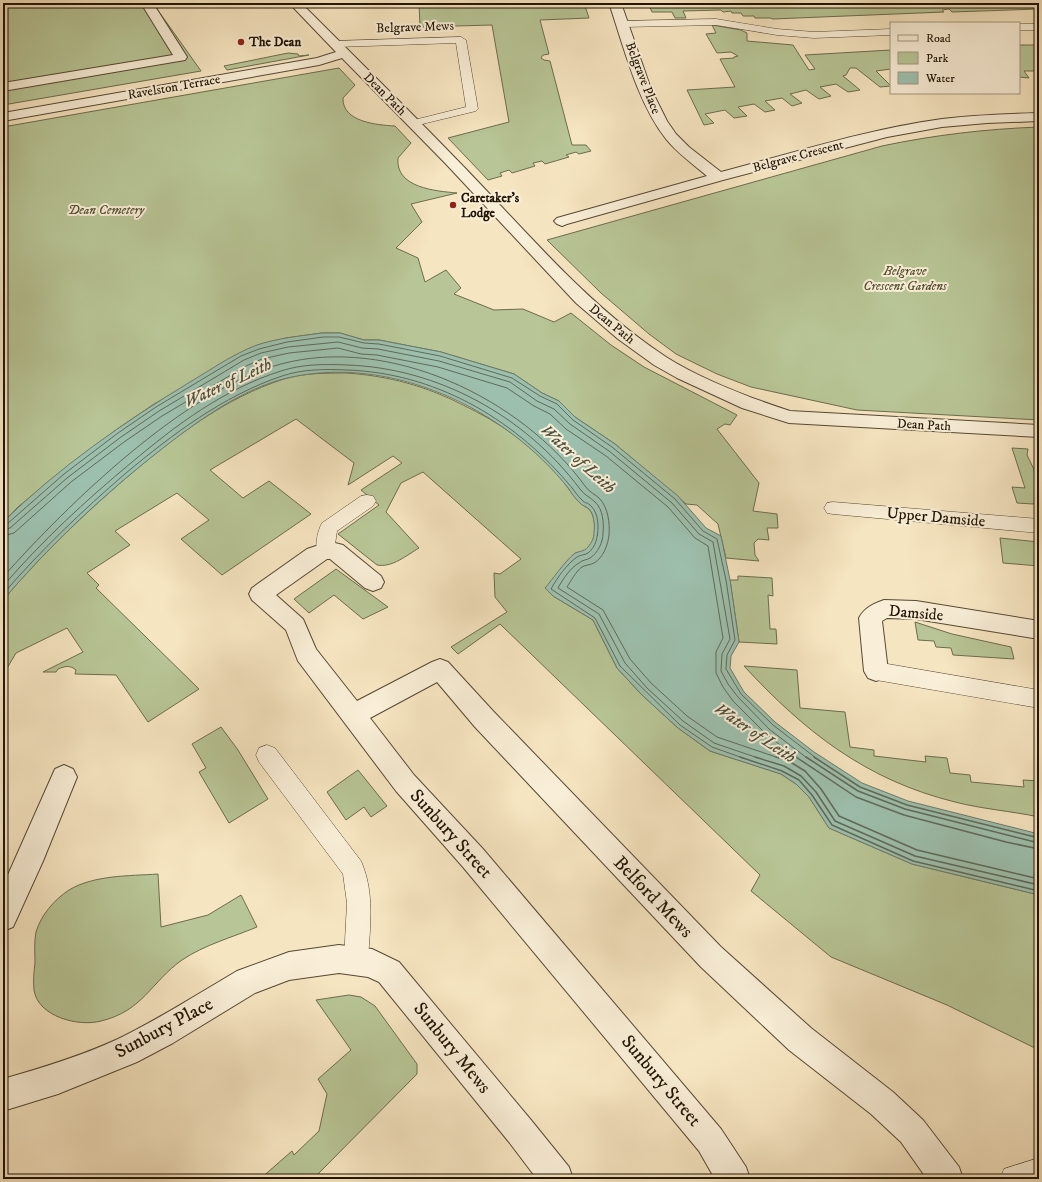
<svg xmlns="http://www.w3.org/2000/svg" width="1042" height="1182" viewBox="0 0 1042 1182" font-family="'IM FELL DW Pica',serif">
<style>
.green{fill:#b8c596;stroke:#6c6c4c}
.water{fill:#9dc0ae;stroke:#6b7b6a}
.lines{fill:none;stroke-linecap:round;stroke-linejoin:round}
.shore-far1{stroke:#5f6a58;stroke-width:1}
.shore{stroke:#5f6a58;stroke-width:1.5}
.lane-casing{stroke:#564832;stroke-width:1}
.street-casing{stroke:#564832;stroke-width:2}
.lane{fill:#f9eed7;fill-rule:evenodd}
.street{fill:#f9eed7;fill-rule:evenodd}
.poi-dot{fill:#8f2418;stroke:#f9eed7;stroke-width:1.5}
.labels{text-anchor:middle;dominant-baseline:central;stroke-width:4;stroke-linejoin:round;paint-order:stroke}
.far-street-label{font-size:13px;fill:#211403;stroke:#f9eed7}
.far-poi-label{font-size:13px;font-weight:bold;fill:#211403;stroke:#f9eed7;text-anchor:start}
.far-park-label{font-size:13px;font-style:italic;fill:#565236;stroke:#f9eed7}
.street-label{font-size:16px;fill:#211403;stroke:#f9eed7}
.water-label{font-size:17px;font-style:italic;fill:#4c503f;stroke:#f9eed7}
.near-street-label{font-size:19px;fill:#211403;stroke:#f9eed7}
</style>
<rect width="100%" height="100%" fill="#f6e5c1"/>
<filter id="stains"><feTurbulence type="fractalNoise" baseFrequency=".005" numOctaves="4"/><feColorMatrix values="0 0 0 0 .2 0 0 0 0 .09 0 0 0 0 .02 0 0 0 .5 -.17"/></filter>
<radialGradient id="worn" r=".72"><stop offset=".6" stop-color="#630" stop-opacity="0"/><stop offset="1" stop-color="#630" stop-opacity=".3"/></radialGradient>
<path class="green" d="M 3,3 L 160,3 L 157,9 L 201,71 L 3,105 Z
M 419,3 L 434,3 L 435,6 L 446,6 L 447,3 L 584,3 L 589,18 L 540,20 L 549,54 L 543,55 L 541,58 L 544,60 L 550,61 L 572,145 L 586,145 L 591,151 L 579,154 L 576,152 L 566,155 L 569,157 L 545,164 L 542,161 L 533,163 L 535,166 L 512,173 L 509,170 L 500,173 L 502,176 L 488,180 L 448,138 L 509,122 L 492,25 L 420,27 Z
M 648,3 L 1039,3 L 1039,9 L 952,12 L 949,9 L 942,10 L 944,12 L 772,19 L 771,18 L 755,18 L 754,16 L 743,16 L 741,13 L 732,13 L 731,11 L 723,12 L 721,10 L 683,11 L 686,18 L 675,18 L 672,12 L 652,12 Z
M 712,25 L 741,30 L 747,33 L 747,41 L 793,45 L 809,70 L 815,69 L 805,55 L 891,50 L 891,69 L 876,71 L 891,86 L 880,87 L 856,68 L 850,68 L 846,75 L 843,76 L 860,90 L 848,92 L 836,84 L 820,87 L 831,96 L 819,99 L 806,90 L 790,94 L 802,103 L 792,106 L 782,98 L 765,101 L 775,110 L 765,112 L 754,104 L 738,107 L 747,116 L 734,118 L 725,110 L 705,114 L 714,123 L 704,125 L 687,90 L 735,87 L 720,59 L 734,58 L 734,57 L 738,56 L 731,52 L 717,53 L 706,34 L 716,33 Z
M 1019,45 L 1039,45 L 1039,71 L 1024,71 L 1029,78 L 1019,77 Z
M 288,53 L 298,54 L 299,56 L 309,55 L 227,70 L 224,66 Z
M 339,68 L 355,85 L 343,98 C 342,122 377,125 395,126 L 411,143 L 398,158 C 395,188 436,191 457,193 L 411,204 L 422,222 L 396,248 L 418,258 L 425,282 L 446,270 L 461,288 L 454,294 L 494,310 L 523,309 L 554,322 L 571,313 L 611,345 L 644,367 L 737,415 L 730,425 L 725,424 L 717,429 L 759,483 L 753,511 L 777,514 L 778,528 L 767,528 L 769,540 L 758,539 L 754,543 L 755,555 L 759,561 L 726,558 L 718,524 L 697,505 L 686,504 L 615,444 L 575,417 L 559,401 L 542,393 L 514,374 L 441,352 L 379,340 L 364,340 L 340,333 L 322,333 L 286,338 L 258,345 L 154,404 L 116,430 L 62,471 L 18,507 L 3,522 L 3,127 Z
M 1039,127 L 1039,420 L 857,410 L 751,387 L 717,374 L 676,354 L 649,334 L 601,293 L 547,240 L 882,146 C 934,135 986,129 1039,127 Z
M 347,373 C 389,376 426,386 463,405 C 499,422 532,445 558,475 C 565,483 571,493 578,501 C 581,505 587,507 590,510 C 597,521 597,542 586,550 C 583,552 578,552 575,553 L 553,596 L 593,620 L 617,668 L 641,694 L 678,728 L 710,751 L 781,774 L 796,784 L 809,797 L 829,828 L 912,864 L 1039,895 L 1039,1050 L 947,1005 L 831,957 L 751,891 L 760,875 L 500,624 L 458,654 L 451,647 L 507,612 L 495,597 L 494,573 L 500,574 L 521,559 L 423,472 L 401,483 L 386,512 L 419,548 C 407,555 392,568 377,565 L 338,534 L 379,505 L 361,490 L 402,463 L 393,456 L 348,485 L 354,463 L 296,419 L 210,470 L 243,498 L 269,481 L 311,514 L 222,575 L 181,539 L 209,520 L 177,493 L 115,531 L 130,545 L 87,573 L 99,585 L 96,588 L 199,689 L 148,722 L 116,675 L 75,674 L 76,670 C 70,665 65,666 58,669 L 56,672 L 43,672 L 83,652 L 67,628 L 16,653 L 3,675 L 3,600 C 40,556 82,516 126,478 C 173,438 224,398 284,379 C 304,373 326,373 347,373 Z
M 1012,448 L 1028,449 L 1027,455 L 1039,480 L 1039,500 L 1033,504 L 1017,503 L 1012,487 L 1025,488 Z
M 1000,538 L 1039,542 L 1039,566 L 1003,563 Z
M 336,569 L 388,607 L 363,619 L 334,595 L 309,613 L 294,599 Z
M 738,576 L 772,578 L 773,596 L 768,595 L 770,629 L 776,629 L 777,644 L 739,642 L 730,580 L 738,580 Z
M 915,622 L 952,634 L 1011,647 L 1014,659 L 953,655 L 951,648 L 936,647 L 934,641 L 918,640 Z
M 744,666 L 797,670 L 800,708 L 845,712 L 850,747 L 874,750 L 874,756 L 926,762 L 925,756 L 947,758 L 950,773 L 970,775 L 971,782 L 1024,787 L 1023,780 L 1039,781 L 1039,817 C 1011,811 982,809 955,802 C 866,780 805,732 744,666 Z
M 221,727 L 238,750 L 268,799 L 229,823 L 199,772 L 206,768 L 192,744 Z
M 358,770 L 387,806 L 371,817 L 364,807 L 346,820 L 327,792 Z
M 158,874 L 161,927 L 208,915 L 241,895 L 257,927 C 233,937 204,945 182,960 C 151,982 143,1011 101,1021 C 79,1027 38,1017 34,990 C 33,981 34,971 35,963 C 35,953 34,941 36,932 C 41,915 54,900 69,890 C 94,875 129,876 158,874 Z
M 349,995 L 361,997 L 375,1006 L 417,1064 L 417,1074 L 313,1179 L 260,1179 L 292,1151 L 294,1155 L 319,1131 L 327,1094 L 318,1079 L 351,1050 L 316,1000 Z"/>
<path class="water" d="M 322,333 L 340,333 L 364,340 L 379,340 L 441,352 L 514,374 L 542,393 L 559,401 L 575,417 L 615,444 L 678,496 L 706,528 L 721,536 L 730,580 L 739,642 L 731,656 L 730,668 L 744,692 L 775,722 L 814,752 L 862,783 L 908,801 L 1039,834 L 1039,895 L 912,864 L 829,828 L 809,797 L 796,784 L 781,774 L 710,751 L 678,728 L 641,694 L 617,668 L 593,620 L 553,596 L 545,588 C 553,579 565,561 574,554 C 578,551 584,552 588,547 C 592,542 594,538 594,532 C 595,525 594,514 589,509 C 586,506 582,506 579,502 C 575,498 572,494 569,489 C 505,408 390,354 287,378 C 242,389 199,420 163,448 C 105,493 51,544 3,600 L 3,522 C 58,468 124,422 190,382 C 212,369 233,354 257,345 C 278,338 301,336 322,333 Z"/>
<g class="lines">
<path class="shore-far1" d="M 3,525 L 7,524 L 64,474 L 118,433 L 156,407 L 241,356 L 259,349 L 287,342 L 323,337 L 339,337 L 364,343 L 379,344 L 440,356 L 512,378 L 540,396 L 557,404 L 573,420 L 612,447 L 675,499 L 703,531 L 717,539 L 726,580 L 735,640 L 727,655 L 726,669 L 741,694 L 773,725 L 816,758
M 3,530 L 10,528 L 67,478 L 121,437 L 159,411 L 244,360 L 261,353 L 288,347 L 338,342 L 362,348 L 378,349 L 439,361 L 510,382 L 537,401 L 554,409 L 570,424 L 609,451 L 672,503 L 699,534 L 713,542 L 730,639 L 722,654 L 721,671 L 728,684 L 738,697 L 769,729 L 807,758
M 3,536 L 14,533 L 71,482 L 124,442 L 162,416 L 246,366 L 262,359 L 289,353 L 338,348 L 361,354 L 377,355 L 438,367 L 507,388 L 534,406 L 550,414 L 566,429 L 606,456 L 668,507 L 695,538 L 708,546 L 723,638 L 716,652 L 716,673 L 723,687 L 733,701 L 766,734 L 797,758
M 3,577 C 68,504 185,390 281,364 C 389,335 521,398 585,486 C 589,492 595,494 600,499 C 608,508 610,523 609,535 C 608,545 603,558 594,563 C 590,565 585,565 582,567 C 576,571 571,581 567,587 L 603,610 L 630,659 L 651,683 L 687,716 L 717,737 L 779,758
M 3,586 C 42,541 85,501 131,463 C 176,425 224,389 281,371 C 302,364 325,364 347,365 C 438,368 525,416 580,489 C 584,495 590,497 595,502 C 603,509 604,523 603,533 C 603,542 598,553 590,558 C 587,560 582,560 579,563 C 570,568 563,579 558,588 L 599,614 L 625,663 L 647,688 L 683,721 L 714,743 L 758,758
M 3,594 C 41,550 82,511 126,473 C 173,434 223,396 282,376 C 303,369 325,369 347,370 C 434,373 511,417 567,482 C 573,488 577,496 583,501 C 588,505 585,501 590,505 C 596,510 598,519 598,527 C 598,536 596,547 588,553 C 585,555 580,555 577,557 C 567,564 557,578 551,589 L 595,618 L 620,666 L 680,725 L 712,747 L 743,758"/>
<path class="shore" d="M 740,757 L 782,771 L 799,780 L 812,795 L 832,825 L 913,861 L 1039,891
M 755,757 L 784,766 L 801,776 L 816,792 L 835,821 L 915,856 L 1039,885
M 776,757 L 787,760 L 805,771 L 821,789 L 839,816 L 917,850 L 1039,879
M 796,757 L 856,797 L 904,815 L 1006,842 L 1039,849
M 806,757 L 858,791 L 905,809 L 1039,843
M 814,757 L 860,787 L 907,805 L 1039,838"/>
<defs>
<path id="lane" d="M 716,19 L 777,29 L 814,32 L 891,29 L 891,35 L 814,38 L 777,35 L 716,25 L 623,27 L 618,24 L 623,21 Z
M 1019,24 L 1039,24 L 1039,30 L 1019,30 Z
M 461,37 L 466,40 L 478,109 L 476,111 L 414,126 L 410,125 L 408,123 L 410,121 L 466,107 L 456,43 L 336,47 L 331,44 L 336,41 Z
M 367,495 L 373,496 L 376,501 L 373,506 L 337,531 L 334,551 L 331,556 L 325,558 L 319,556 C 314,548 317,532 322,523 L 361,496 Z
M 833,502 L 1039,519 L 1039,533 L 833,514 L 827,513 L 824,508 L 827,503 Z
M 876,662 L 1039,690 L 1039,708 L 876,680 L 869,677 L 866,671 L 869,665 Z
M 267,745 L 275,748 L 361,861 C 375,893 370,926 368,960 L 365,969 L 356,972 L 347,969 L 344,960 L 347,903 L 343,874 L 259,762 L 256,755 L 259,748 Z
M 1039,1158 L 1039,1179 L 1000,1179 L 1004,1169 Z"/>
<path id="street" d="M 146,3 L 160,3 L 156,8 L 187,57 L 185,60 L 3,91 L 3,83 L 173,55 L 144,8 Z
M 289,3 L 301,3 C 355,57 410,111 463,166 C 527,232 588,306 666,357 C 701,379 750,398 790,411 L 1039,425 L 1039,437 L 789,423 L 742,408 L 677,378 L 654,365 L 618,339 L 576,303 L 446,164 L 342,58 L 319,65 L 3,121 L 3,113 L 317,58 L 336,52 Z
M 609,3 L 621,3 L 651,89 L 667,121 L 676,134 L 689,147 L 721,172 C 793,153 868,129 942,119 C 974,115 1007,114 1039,113 L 1039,121 L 987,123 L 942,127 L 887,137 L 723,180 L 567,224 L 562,226 L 557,224 L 554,221 L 557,218 L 707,176 C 693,164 677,153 666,139 C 637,102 624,47 609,3 Z
M 325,543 L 335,543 L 343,545 L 381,576 L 384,582 L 381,588 L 373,591 L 365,588 L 330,559 L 327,559 L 276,595 L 303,619 L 316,649 L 357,701 L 432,662 L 440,659 L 448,662 L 493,711 L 721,947 L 811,1028 L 893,1092 L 923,1120 L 959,1167 L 963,1179 L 927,1179 L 901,1142 L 871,1114 L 789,1050 L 701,967 L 475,727 L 437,682 L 370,718 L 414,775 L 483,849 L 721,1129 L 746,1167 L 750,1179 L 715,1179 L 699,1151 L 463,867 L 396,791 L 298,661 L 286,630 L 252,600 L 249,594 L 252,588 L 307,549 Z
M 884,600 L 916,601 L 1039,621 L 1039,639 L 916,619 L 887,618 L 882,621 L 888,671 L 884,678 L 876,681 L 868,678 L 864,671 L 859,618 C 864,608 873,604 884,600 Z
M 64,765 L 73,769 L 77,777 L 43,861 L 13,927 L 3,931 L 3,886 L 55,769 Z
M 339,945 L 372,949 L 399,962 L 531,1120 L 569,1167 L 573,1179 L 537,1179 L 509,1142 L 379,982 L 368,977 L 339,973 L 289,980 L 255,993 L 173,1043 L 137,1062 L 58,1094 L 3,1111 L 3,1079 C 42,1068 81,1056 118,1039 C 159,1019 198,994 237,971 L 289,952 Z"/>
</defs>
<use href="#lane" class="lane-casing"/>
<use href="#street" class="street-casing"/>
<use href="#lane" class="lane"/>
<use href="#street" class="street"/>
</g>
<g class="poi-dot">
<circle cx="241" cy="42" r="4"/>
<circle cx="453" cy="205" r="4"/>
</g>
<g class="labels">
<g class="far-street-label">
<text transform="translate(415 27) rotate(-2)">Belgrave Mews</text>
<text transform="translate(643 78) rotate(69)">Belgrave Place</text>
<text transform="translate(174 87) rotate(-10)">Ravelston Terrace</text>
<text transform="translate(385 94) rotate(45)">Dean Path</text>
<text transform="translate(798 156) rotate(-15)">Belgrave Crescent</text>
<text transform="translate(612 324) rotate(39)">Dean Path</text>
<text transform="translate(924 425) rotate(3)">Dean Path</text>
</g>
<g class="far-poi-label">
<text x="249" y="42">The Dean</text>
<text x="461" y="198">Caretaker's<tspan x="461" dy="15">Lodge</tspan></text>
</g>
<g class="far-park-label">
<text x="106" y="210">Dean Cemetery</text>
<text x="905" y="271">Belgrave<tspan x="905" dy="15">Crescent Gardens</tspan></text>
</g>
<g class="street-label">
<text transform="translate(936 517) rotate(5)">Upper Damside</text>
<text transform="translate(916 613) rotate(5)">Damside</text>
</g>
<g class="water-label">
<text transform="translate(228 383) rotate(-25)">Water of Leith</text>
<text transform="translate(578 459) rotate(42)">Water of Leith</text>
<text transform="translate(755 733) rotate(34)">Water of Leith</text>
</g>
<g class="near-street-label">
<text transform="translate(451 834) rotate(48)">Sunbury Street</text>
<text transform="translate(653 897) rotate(46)">Belford Mews</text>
<text transform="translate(164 1028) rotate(-28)">Sunbury Place</text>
<text transform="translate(452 1048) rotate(51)">Sunbury Mews</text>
<text transform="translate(661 1081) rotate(50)">Sunbury Street</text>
</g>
</g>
<rect width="1042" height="1182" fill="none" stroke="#f6e5c1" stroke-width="16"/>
<rect x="4" y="4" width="1034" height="1174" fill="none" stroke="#211403" stroke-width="2"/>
<rect x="8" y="8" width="1026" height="1166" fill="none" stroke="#211403"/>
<rect x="890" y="22" width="130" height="72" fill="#f9eed7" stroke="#a39782"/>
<rect x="898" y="35" width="20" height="6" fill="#f9eed7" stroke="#a39782"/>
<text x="926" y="42" font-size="12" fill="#211403">Road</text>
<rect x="898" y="52" width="20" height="12" fill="#b8c596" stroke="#a39782"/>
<text x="926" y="62" font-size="12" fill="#211403">Park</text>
<rect x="898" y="72" width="20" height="12" fill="#9dc0ae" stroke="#a39782"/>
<text x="926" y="82" font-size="12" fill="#211403">Water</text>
<rect width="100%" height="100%" filter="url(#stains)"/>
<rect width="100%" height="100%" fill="url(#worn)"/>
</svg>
